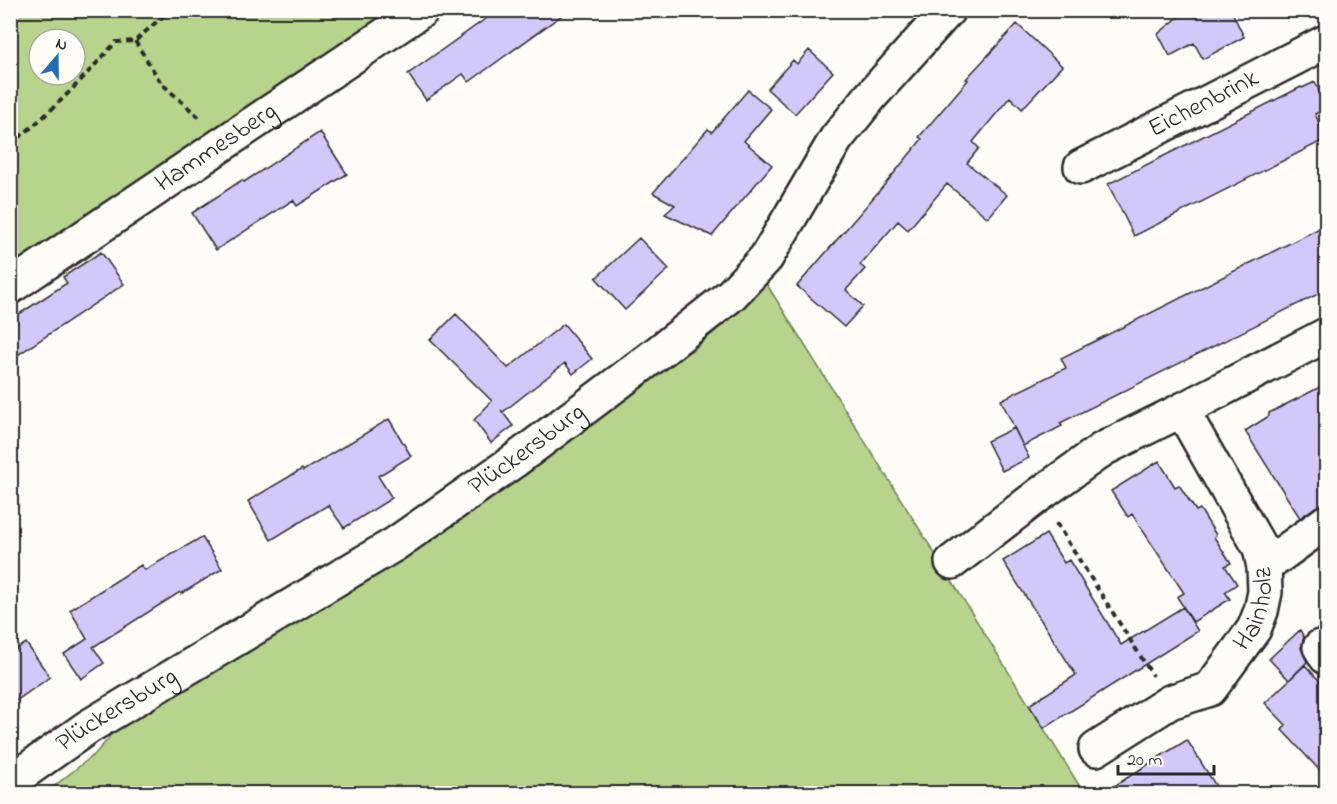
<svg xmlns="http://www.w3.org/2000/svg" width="1337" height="804" viewBox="0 0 1337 804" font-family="'Indie Flower',sans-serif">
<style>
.green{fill:#b7d48d;stroke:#71805c;stroke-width:1.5;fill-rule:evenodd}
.building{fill:#d2c9fb;stroke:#2b2b2b;stroke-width:1.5}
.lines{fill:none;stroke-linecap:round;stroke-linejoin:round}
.minor-casing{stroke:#2b2b2b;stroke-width:38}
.path{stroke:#2b2b2b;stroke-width:4;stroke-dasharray:6 4.5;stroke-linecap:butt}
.minor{stroke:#fdfcf7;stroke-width:33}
.labels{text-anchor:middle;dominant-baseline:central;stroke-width:6;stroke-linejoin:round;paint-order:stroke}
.street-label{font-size:26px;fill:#2b2b2b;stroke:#fdfcf7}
</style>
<rect width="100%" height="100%" fill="#fdfcf7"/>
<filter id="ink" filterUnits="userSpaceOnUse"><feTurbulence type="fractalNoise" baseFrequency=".0167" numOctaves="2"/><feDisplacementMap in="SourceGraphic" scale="12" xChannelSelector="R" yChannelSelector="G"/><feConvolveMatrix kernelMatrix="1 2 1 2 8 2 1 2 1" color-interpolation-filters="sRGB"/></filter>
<g filter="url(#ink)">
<path class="green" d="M 11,11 L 398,11 L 11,273 ZM 39,39 L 75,39 L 75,75 L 39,75 Z
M 761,275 L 1084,793 L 44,794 L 95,754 L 108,739 L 118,718 L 661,363 L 693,350 L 754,298 Z"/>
<path class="building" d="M 498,10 L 569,10 L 469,82 L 463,74 L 426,100 L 408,74 Z
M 1187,10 L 1231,10 L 1244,37 L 1203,59 L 1194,43 L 1170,56 L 1158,34 Z
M 1017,24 L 1062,66 L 1022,109 L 1010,97 L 973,142 L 979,148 L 967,163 L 1007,195 L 988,218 L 947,184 L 908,230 L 898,221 L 860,265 L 865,269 L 846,290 L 863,306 L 844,327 L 797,286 L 886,183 L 922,139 L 919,137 L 968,80 L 966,79 Z
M 809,50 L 833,72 L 795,114 L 767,89 L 793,60 L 797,64 Z
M 1315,82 L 1326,106 L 1326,109 L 1315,114 L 1326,139 L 1134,236 L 1108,184 L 1301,87 L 1302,88 Z
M 748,90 L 771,109 L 744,141 L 772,165 L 712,236 L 665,214 L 675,205 L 653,193 L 708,129 L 712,132 Z
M 320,132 L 347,174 L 297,206 L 293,200 L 216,250 L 192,213 L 242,180 L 244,182 Z
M 1326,225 L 1326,290 L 1060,423 L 1062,426 L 1023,446 L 1001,400 L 1066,368 L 1061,358 Z
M 639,238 L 669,269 L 625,310 L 596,278 Z
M 101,252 L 124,284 L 10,360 L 10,320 L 67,283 L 63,277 Z
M 456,314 L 508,368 L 564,324 L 592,359 L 573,374 L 565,363 L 503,412 L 501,410 L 513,426 L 491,443 L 474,420 L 492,401 L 430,340 Z
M 1326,384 L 1326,504 L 1316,507 L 1300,518 L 1245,431 L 1269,416 L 1269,413 Z
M 389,419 L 411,456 L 378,476 L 392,498 L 344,528 L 328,505 L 271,540 L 248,501 L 302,469 L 303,471 Z
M 1014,428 L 1029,458 L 1002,471 L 987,441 Z
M 1159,461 L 1175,487 L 1179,485 L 1196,511 L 1200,509 L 1216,535 L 1214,537 L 1231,563 L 1225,566 L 1237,584 L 1225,592 L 1230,599 L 1193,622 L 1177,597 L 1184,593 L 1132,514 L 1128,517 L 1111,491 Z
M 1046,534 L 1064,563 L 1069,560 L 1121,645 L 1183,607 L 1198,631 L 1044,728 L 1029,705 L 1076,675 L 1003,561 Z
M 202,537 L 222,569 L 181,594 L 180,592 L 93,647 L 104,663 L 81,679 L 64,654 L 87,639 L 70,610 L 141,565 L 145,570 Z
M 1300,630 L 1304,637 L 1301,648 L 1307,662 L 1289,680 L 1269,659 Z
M 26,643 L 50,677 L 10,705 L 10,654 Z
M 1305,665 L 1326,688 L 1326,777 L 1282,730 L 1286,725 L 1265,703 Z
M 1187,740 L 1221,794 L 1102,794 L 1161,756 Z"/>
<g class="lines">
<defs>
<g id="minor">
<path id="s1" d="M 1081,167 L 1326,42"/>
<path id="s2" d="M 10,287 L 422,10"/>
<path d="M 952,562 L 1039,495 L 1103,449 L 1182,410"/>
<path d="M 1264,567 L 1326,522"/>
<path d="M 1320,647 L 1326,657"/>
<path id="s3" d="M 1096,749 L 1170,702 L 1210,689 L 1254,629 L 1261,611 L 1265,592 L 1264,567 L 1260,548 L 1182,410 L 1326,335"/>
<path id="s4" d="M 10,782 L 88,727 L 395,544 L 514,461 L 659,352 L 731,295 L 766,258 L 836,139 L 870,97 L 948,10"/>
</g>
</defs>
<use href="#minor" class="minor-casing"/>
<path class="path" d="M 135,41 L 161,83 L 202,120
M 10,144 C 50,115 83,78 116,42 L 135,41 L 170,10
M 1056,523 L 1153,676"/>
<use href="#minor" class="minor"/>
</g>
</g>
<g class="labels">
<g class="street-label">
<text stroke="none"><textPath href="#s1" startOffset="138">Eichenbrink</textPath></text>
<text stroke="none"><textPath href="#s2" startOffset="249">Hammesberg</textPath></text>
<text stroke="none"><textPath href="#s4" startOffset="615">Plückersburg</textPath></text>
<text stroke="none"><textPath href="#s3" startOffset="224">Hainholz</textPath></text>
<text stroke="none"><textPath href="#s4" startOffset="129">Plückersburg</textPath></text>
</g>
</g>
<rect width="1337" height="804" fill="none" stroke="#fdfcf7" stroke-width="36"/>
<rect x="18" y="18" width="1301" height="768" fill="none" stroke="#2b2b2b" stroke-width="2" filter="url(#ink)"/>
<g transform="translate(57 57) rotate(20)"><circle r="28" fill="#fdfcf7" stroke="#a9a8a5" stroke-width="1.5"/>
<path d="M0-4.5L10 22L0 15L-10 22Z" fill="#1f6fb2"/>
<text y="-9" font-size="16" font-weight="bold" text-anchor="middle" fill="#2b2b2b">N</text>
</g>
<path d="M1118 765v9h96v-9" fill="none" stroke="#2b2b2b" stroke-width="3"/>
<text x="1127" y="765" font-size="18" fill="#2b2b2b" stroke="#fdfcf7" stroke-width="4.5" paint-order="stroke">20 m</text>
</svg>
